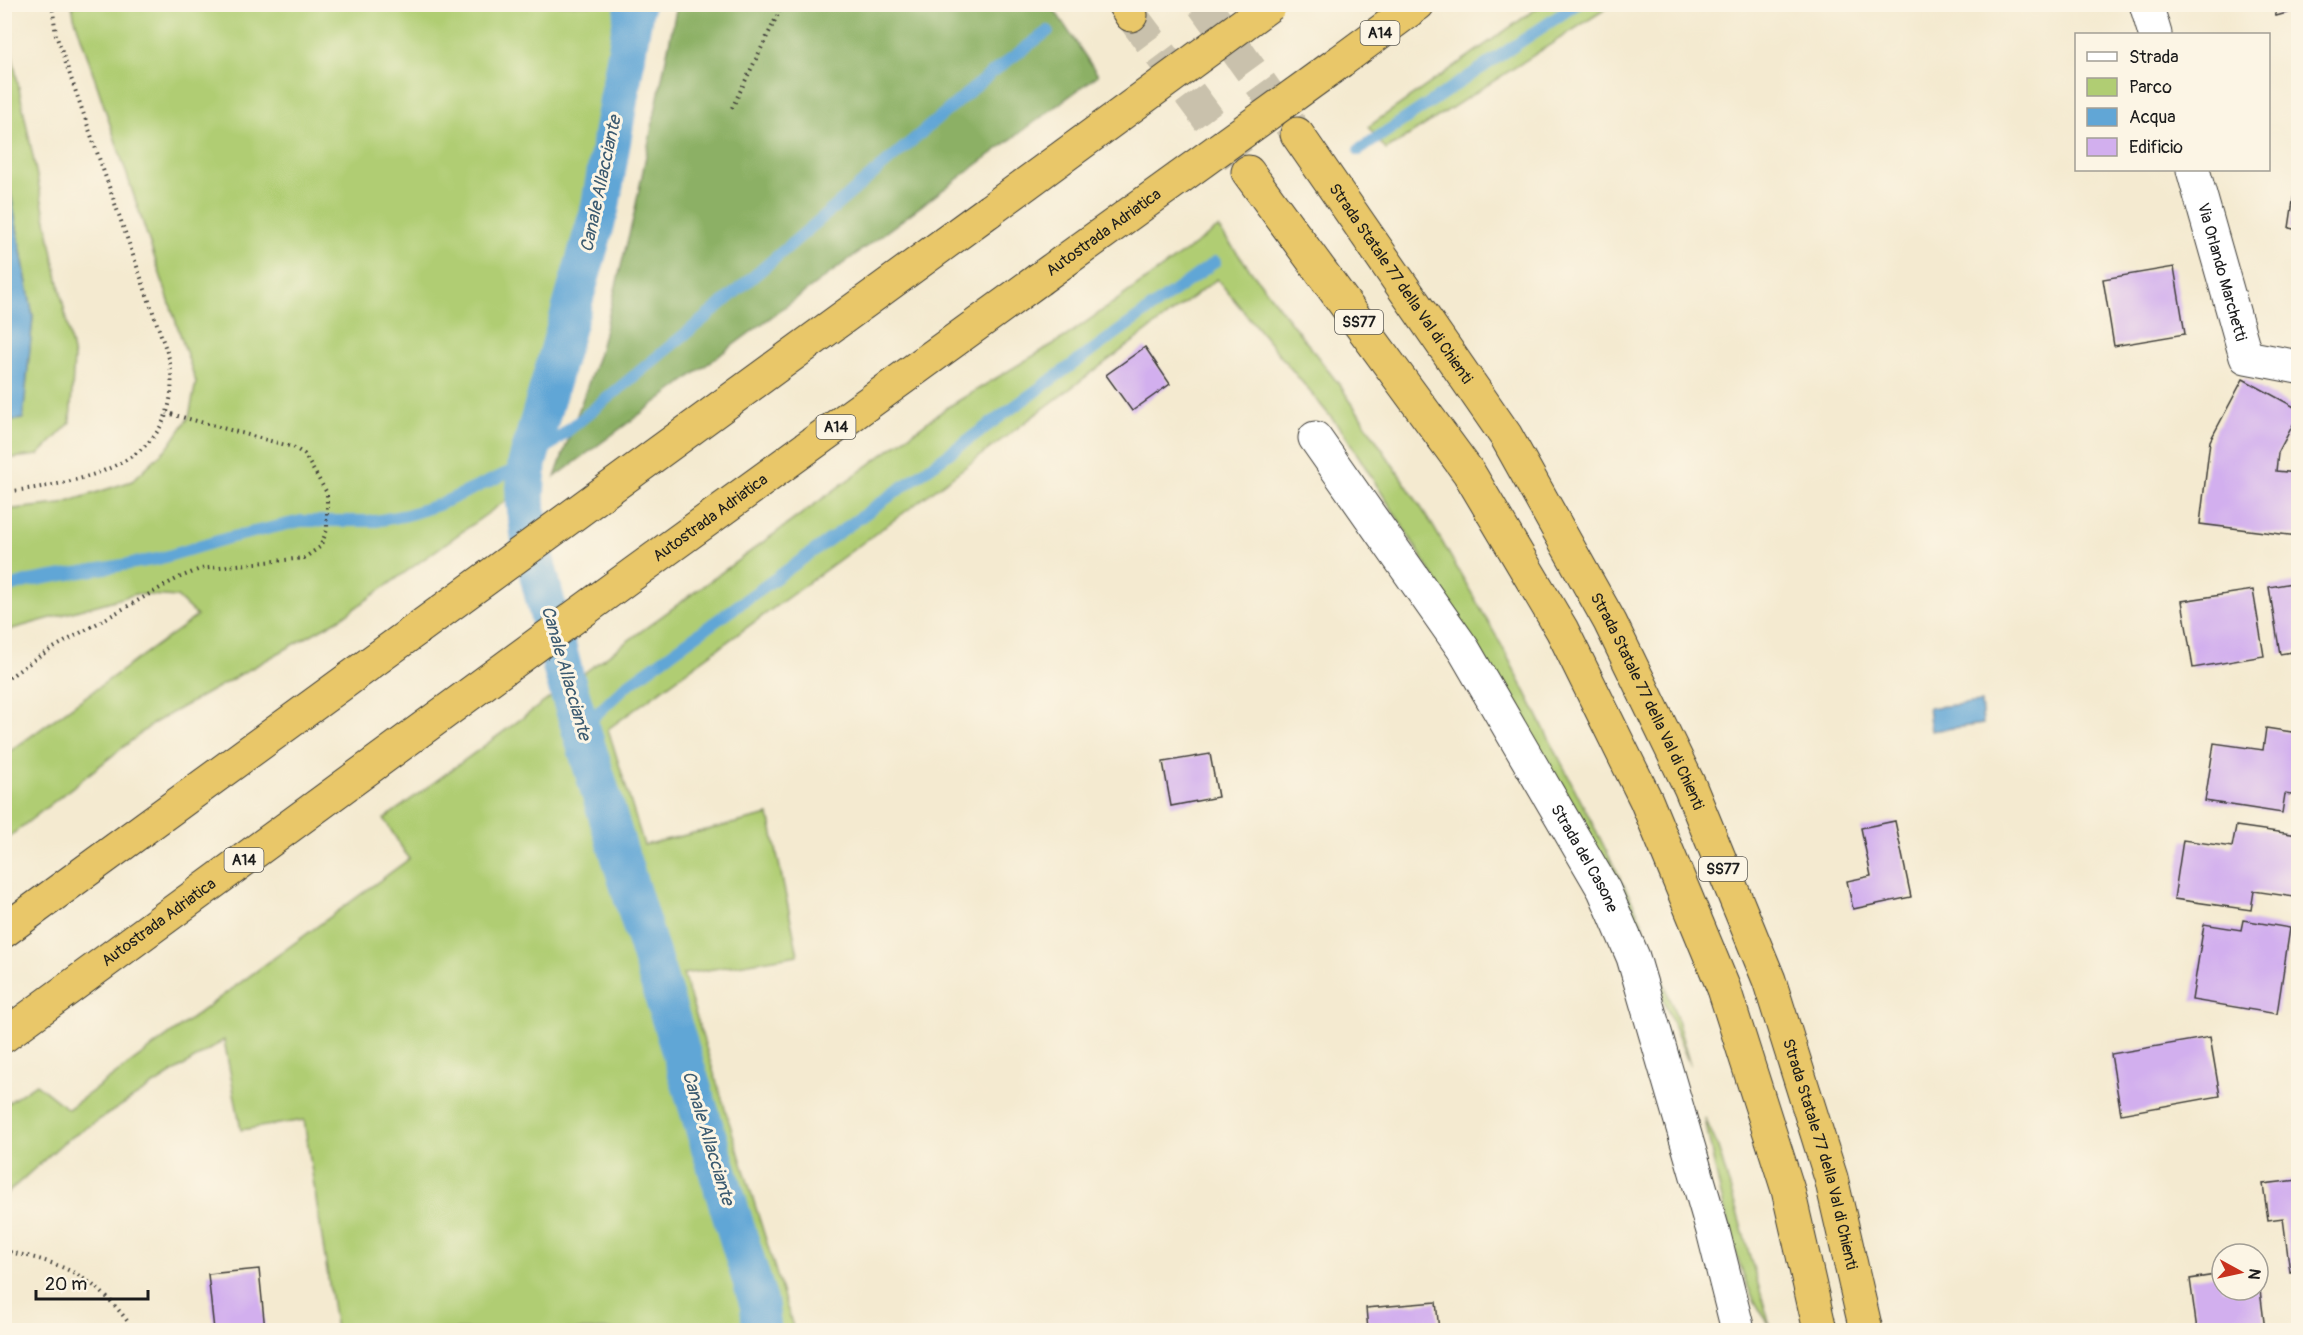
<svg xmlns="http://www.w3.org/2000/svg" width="2303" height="1335" viewBox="0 0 2303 1335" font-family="Pangolin,sans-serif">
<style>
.green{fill:#b0cd73;stroke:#667448;stroke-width:1.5}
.forest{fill:#8cb065;stroke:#546640;stroke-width:1.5}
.water{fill:#61a6d6;stroke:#3e6179;stroke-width:1.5}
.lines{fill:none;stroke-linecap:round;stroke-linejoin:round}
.stream{stroke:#61a6d6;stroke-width:12}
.canal{stroke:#61a6d6;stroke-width:39}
.building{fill:#d2afee}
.highway-tunnel{stroke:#c9c1ac;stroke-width:33;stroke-dasharray:33 16;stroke-linecap:butt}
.minor-casing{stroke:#3c3b37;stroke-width:35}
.highway-casing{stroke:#3c3b37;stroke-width:35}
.path{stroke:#3c3b37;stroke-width:4;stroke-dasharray:1.5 4.5;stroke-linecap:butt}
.minor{stroke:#fff;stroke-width:33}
.highway{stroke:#e9c769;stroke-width:33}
.highway-bridge-casing{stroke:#3c3b37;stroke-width:35;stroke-linecap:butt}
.highway-bridge{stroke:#e9c769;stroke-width:33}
.labels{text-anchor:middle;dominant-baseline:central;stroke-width:6;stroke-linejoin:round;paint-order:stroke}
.shield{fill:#fcf5e5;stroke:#5f5d58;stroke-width:1.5}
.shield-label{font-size:15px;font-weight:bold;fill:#1c1c1c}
.street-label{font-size:16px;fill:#1c1c1c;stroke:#fcf5e5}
.water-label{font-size:18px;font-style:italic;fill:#3b5a70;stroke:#fcf5e5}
</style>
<rect width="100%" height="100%" fill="#fcf5e5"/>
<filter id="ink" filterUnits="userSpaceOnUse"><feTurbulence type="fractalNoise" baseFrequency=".0167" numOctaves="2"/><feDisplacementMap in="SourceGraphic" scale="12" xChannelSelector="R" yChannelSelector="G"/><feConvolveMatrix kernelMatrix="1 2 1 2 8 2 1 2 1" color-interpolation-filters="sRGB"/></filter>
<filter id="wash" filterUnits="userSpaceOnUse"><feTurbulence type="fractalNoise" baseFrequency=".008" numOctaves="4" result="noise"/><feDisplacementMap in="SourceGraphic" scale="24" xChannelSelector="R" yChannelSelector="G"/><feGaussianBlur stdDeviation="1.35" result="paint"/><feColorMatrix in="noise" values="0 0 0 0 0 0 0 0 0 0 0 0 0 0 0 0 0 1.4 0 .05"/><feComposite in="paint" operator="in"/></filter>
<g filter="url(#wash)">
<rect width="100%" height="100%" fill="#f4ead0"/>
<path class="green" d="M 1543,4 L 1612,5 L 1386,150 L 1368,127 Z
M 72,5 L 621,5 L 584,207 L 510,462 L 515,494 L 341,618 L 154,723 L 5,840 L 5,755 L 197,616 L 177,597 L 136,594 L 5,631 L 5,510 L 61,504 L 132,481 L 169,446 L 189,417 L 196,382 L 74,16 Z
M 4,6 L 7,30 L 74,357 L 70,423 L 38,455 L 5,459 L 5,421 L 22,419 L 33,317 L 5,162 Z
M 1218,228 L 1341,387 L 1430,521 L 1502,646 L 1640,917 L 1676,1016 L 1690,1066 L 1630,917 L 1534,742 L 1413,543 L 1344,433 L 1217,279 L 913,506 L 608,729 L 644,845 L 769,815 L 798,955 L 683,974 L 794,1330 L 336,1330 L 304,1120 L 241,1130 L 224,1040 L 64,1142 L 5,1195 L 5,1105 L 36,1084 L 68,1109 L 409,859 L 384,819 L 948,407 L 1065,337 Z
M 1705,1118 L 1718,1147 L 1770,1325 C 1746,1294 1738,1260 1728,1223 C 1719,1188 1711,1153 1705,1118 Z"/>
<path class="forest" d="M 677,5 L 1051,5 L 1098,75 L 555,477 L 599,353 L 633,219 Z"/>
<path class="water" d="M 5,162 L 33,317 L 23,419 L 5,421 Z
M 1981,702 L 1983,724 L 1931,731 L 1928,708 Z"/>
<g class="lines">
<path class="stream" d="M 1359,150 L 1577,4
M 4,589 L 29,581 L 158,559 L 228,538 L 301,521 L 376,521 L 407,515 L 438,505 L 527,464 L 712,312 L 990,74 L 1048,31
M 581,729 L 626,686 L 1215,262"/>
<path class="canal" d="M 635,4 L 600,208 L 527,464 L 525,498 L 531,544 L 564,675 L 759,1304 L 762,1330"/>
</g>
<g id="blocks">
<path class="building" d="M 2273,4 L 2298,4 L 2298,10 L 2276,16 Z
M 2297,174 L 2298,174 L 2298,230 L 2289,228 Z
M 2174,267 L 2185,334 L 2114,346 L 2103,279 Z
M 1145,347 L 1170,384 L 1132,411 L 1106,375 Z
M 2243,379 L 2298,409 L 2298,415 L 2278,453 L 2276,471 L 2298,473 L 2298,536 L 2200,524 L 2210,441 Z
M 2298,582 L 2298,651 L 2280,654 L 2269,587 Z
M 2253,590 L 2264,656 L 2193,668 L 2182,601 Z
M 2266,728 L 2298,733 L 2298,796 L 2285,794 L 2282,813 L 2205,801 L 2214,743 L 2263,750 Z
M 1210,754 L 1218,797 L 1171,806 L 1163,762 Z
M 1895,821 L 1911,897 L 1853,909 L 1847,881 L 1871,876 L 1861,828 Z
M 2236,826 L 2298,835 L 2298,867 L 2294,897 L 2254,891 L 2251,910 L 2174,899 L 2183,840 L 2232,847 Z
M 2243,920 L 2290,928 L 2277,1014 L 2192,1000 L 2204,924 L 2241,930 Z
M 2210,1037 L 2220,1096 L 2121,1114 L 2111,1054 Z
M 2298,1180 L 2298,1270 L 2290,1272 L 2283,1218 L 2268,1220 L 2263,1184 Z
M 259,1269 L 265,1330 L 214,1330 L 208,1274 Z
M 2222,1274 L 2222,1290 L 2260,1290 L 2265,1330 L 2197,1330 L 2190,1279 Z
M 1436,1302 L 1439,1330 L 1368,1330 L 1366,1308 Z
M 2298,1321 L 2298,1330 L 2293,1330 L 2293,1323 Z"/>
</g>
</g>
<g filter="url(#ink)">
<use href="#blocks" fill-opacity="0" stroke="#3c3b37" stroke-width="1.5"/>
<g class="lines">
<path class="highway-tunnel" d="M 1203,4 L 1294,130
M 1131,15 L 1248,172"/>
<defs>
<g id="minor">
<path d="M 2146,4 L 2155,34"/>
<path id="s1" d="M 2193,170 L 2246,357 L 2298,367"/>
<path id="s2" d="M 1315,438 L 1464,650 L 1604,890 L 1633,957 L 1713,1231 L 1738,1330"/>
</g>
<g id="highway">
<path d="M 1124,4 L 1131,15"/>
<path d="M 1341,61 L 1418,4"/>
<path id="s3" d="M 1297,134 L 1506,436 L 1610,622 L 1690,787 L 1769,980 L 1831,1178 L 1866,1330"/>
<path d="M 1248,172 L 1469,473 L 1562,630 L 1646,800 L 1724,989 L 1788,1190 L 1820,1330"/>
<path d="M 4,931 L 989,211"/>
<path id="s4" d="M 4,1036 L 633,574 L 1038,280"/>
</g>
</defs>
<use href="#minor" class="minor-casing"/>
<use href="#highway" class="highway-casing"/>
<path class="path" d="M 732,108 L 783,4
M 4,492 C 84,483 189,463 169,358 L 56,35 L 52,4
M 4,681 L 41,655 L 178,578 L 200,569 L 304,558 L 320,547 L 327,530 L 327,493 L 304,454 L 293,447 L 167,413
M 4,1251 C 67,1263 97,1278 134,1330"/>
<use href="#minor" class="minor"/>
<use href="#highway" class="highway"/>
<defs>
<g id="highway-bridge">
<path d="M 989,211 L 1271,4"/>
<path id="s5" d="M 1038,280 L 1341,61"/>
</g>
</defs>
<use href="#highway-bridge" class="highway-bridge-casing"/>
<use href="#highway-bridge" class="highway-bridge"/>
</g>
</g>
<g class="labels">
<g class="shield">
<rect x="1360.5" y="21" width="39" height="24" rx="4.5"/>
<rect x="1335" y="310" width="48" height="24" rx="4.5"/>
<rect x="816.5" y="415" width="39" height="24" rx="4.5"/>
<rect x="224.5" y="848" width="39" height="24" rx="4.5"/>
<rect x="1699" y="857" width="48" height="24" rx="4.5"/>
</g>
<g class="shield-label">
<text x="1380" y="33">A14</text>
<text x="1359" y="322">SS77</text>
<text x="836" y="427">A14</text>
<text x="244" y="860">A14</text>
<text x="1723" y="869">SS77</text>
</g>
<g class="street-label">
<text stroke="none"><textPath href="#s5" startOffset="81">Autostrada Adriatica</textPath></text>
<text stroke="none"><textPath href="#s1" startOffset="106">Via Orlando Marchetti</textPath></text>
<text stroke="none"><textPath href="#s3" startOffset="182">Strada Statale 77 della Val di Chienti</textPath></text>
<text stroke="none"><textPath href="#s4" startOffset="876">Autostrada Adriatica</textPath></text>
<text stroke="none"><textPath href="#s3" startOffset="668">Strada Statale 77 della Val di Chienti</textPath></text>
<text stroke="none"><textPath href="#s2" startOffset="500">Strada del Casone</textPath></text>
<text stroke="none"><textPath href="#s4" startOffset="192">Autostrada Adriatica</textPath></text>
<text stroke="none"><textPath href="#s3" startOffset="1154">Strada Statale 77 della Val di Chienti</textPath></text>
</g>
<g class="water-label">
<text transform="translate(601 184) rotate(-78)">Canale Allacciante</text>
<text transform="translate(566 673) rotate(74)">Canale Allacciante</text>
<text transform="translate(708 1138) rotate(73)">Canale Allacciante</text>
</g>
</g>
<rect width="2303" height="1335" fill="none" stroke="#fcf5e5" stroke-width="24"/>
<rect x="2075" y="33" width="195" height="138" fill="#fcf5e5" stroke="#a29e95" stroke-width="1.5"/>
<rect x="2087" y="52" width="30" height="9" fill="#ffffff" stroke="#a29e95" stroke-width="1.5"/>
<text x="2129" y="63" font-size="18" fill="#1c1c1c">Strada</text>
<rect x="2087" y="78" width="30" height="18" fill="#b0cd73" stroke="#a29e95" stroke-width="1.5"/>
<text x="2129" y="93" font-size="18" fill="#1c1c1c">Parco</text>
<rect x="2087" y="108" width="30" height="18" fill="#61a6d6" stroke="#a29e95" stroke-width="1.5"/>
<text x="2129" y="123" font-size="18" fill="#1c1c1c">Acqua</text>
<rect x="2087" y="138" width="30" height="18" fill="#d2afee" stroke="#a29e95" stroke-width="1.5"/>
<text x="2129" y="153" font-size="18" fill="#1c1c1c">Edificio</text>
<g transform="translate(2240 1272) rotate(98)"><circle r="28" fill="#fcf5e5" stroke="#a29e95" stroke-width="1.5"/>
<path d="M0-4.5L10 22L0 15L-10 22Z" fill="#c8321e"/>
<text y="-9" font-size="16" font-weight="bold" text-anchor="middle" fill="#1c1c1c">N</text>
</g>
<path d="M36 1290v9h112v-9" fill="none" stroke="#1c1c1c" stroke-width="3"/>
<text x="45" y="1290" font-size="18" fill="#1c1c1c" stroke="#fcf5e5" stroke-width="4.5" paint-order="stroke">20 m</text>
</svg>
